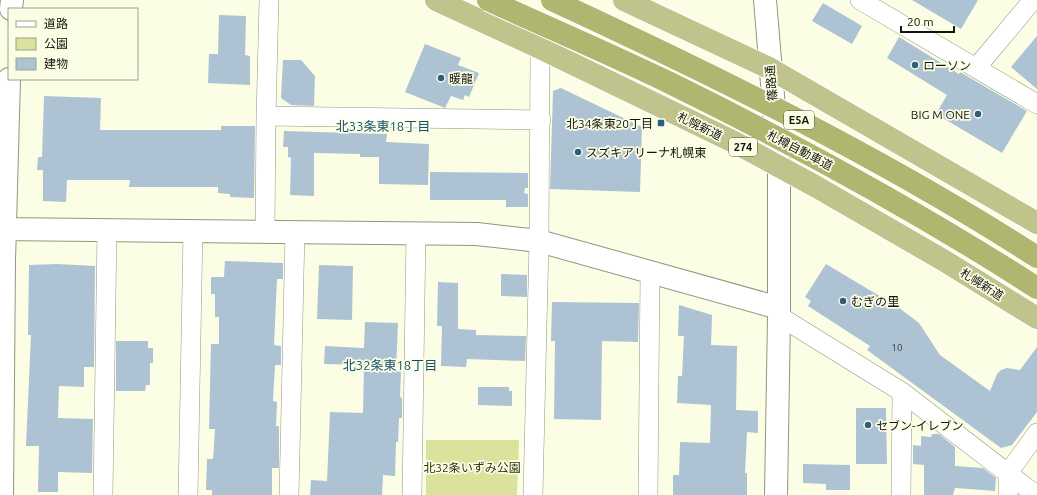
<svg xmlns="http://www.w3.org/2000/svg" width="1037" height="495" viewBox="0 0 1037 495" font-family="Ubuntu,'Noto Sans JP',sans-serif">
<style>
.green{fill:#dbe29b}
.building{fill:#adc2d2}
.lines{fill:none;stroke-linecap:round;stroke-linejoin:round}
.minor-casing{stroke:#93967f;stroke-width:20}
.tertiary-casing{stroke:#93967f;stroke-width:24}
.trunk-casing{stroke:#fff;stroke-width:24}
.minor{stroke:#fff;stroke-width:19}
.tertiary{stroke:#fff;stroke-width:22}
.trunk{stroke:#c0c48c;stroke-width:22}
.motorway-bridge-casing{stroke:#fff;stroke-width:24;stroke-linecap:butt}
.motorway-bridge{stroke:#b0b66f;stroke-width:22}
.poi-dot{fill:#2f5e7d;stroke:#fbfee5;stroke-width:1.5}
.labels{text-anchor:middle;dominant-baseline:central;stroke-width:3.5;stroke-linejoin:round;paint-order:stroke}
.number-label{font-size:10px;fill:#3a403e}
.shield{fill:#fbfee5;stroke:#595a4d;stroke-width:1}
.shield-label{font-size:11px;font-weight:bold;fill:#13140c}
.poi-label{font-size:12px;fill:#13140c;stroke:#fbfee5;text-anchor:start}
.street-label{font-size:12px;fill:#13140c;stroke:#fbfee5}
.park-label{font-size:12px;fill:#303313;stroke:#fbfee5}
.neighbourhood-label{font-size:13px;fill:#174f71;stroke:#fbfee5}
</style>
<rect width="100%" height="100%" fill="#fbfee5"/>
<path class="green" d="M 426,440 L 519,440 L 517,495 L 426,495 Z"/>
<path class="building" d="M 912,0 L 978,0 L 961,29 Z
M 823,3 L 862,26 L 852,44 L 812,21 Z
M 219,15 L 246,16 L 245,55 L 250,56 L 250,85 L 208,83 L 209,54 L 218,54 Z
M 1037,36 L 1037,89 L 1011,67 Z
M 899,37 L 959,74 L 960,72 L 1027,111 L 1002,153 L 936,114 L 947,95 L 887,58 Z
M 425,44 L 461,58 L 458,65 L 479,73 L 469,97 L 465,95 L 463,100 L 451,96 L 445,108 L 405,92 Z
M 283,60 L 301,60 L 315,76 L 314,106 L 291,105 L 281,98 Z
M 561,88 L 642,127 L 640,192 L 550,189 L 553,91 Z
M 44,96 L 101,98 L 100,130 L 221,130 L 221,126 L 255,126 L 254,198 L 230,197 L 230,194 L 218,193 L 218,187 L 129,187 L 130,180 L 67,180 L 66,202 L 43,201 L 43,170 L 37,170 L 38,157 L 42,157 Z
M 284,131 L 387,134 L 386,142 L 429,144 L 428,185 L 379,184 L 379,157 L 360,157 L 360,154 L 314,153 L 314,196 L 290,195 L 291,158 L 288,157 L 288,147 L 283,147 Z
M 430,172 L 528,173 L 528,188 L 525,188 L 524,193 L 528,194 L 528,207 L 506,207 L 506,200 L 430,200 Z
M 225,261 L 283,263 L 283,279 L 277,279 L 274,345 L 281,346 L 281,365 L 275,365 L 273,401 L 277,402 L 276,426 L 279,426 L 279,468 L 272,468 L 272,495 L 212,495 L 212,490 L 206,490 L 207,459 L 213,459 L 215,429 L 209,429 L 211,344 L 219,344 L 219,317 L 215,317 L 215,294 L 211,294 L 211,277 L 224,277 Z
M 57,264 L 95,266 L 94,367 L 84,367 L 84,387 L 59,386 L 58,418 L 93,419 L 92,473 L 58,472 L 58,492 L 38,492 L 39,446 L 26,446 L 31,335 L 28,335 L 29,265 Z
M 826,264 L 898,307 L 919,323 L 940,355 L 990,391 L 997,374 L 1001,370 L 1007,368 L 1020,370 L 1037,347 L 1037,412 L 1012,445 L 1001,448 L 867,350 L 870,346 L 808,306 L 811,301 L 805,297 Z
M 319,265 L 353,266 L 352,320 L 317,319 Z
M 501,274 L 527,275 L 527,297 L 501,296 Z
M 438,282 L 458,283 L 458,329 L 476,330 L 476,335 L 526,336 L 525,361 L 467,359 L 466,367 L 441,366 L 442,326 L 437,326 Z
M 552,302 L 639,303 L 638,342 L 602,341 L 601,420 L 554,419 L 555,341 L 551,341 Z
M 679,305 L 712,315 L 711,345 L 737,346 L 736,410 L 758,411 L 758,433 L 747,432 L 745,473 L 747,473 L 747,495 L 673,495 L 673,475 L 679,475 L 680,442 L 710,443 L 711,405 L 677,403 L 678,376 L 682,376 L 684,336 L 678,336 Z
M 365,322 L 398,323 L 396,371 L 401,372 L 400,397 L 402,398 L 402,418 L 399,418 L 398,442 L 396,442 L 395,476 L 383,475 L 382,495 L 310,495 L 311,480 L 327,481 L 330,412 L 363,413 L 364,365 L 324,364 L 325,346 L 364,348 Z
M 116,341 L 148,341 L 148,348 L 153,348 L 153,363 L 150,363 L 150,385 L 146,385 L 145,391 L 116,391 Z
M 478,387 L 509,387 L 509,391 L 512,391 L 512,406 L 478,405 Z
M 856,408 L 886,408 L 887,464 L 856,464 Z
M 932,434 L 939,434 L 955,447 L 955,466 L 983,468 L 996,478 L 995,491 L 955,488 L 953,495 L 924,495 L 924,465 L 913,464 L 913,445 L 921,446 L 921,436 L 931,437 Z
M 803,464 L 850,465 L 850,490 L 826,490 L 826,484 L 803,483 Z"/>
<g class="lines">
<defs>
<path id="minor" d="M 860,0 L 1037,104
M 976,68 L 1033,0
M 266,116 L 541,120
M 265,231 L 266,116 L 269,0
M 779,316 L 902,392 L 1036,495
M 103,495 L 107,230
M 188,495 L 193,231
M 289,495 L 295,232
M 412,495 L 416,233
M 533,495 L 539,241 L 540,48
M 648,495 L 650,272
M 901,495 L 902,392
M 1008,495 L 1008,473 L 1037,433"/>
<path id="tertiary" d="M 765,0 L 779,167 L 779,316 L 776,495
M 11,9 L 12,0
M 0,229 L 477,234 L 539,241 L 779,308
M 2,495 L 4,261 L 9,79"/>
<path id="trunk" d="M 436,0 L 540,48 L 734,142 L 815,186 L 943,260 L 1037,318
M 624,0 L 769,68 L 1037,223"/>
</defs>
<use href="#minor" class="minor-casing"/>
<use href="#tertiary" class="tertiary-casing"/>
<use href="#trunk" class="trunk-casing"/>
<use href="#minor" class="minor"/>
<use href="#tertiary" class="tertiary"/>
<use href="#trunk" class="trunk"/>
<defs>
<path id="motorway-bridge" d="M 488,0 C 549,28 610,54 670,83 C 796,145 919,212 1037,288
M 552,0 C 718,77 883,158 1037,257"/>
</defs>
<use href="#motorway-bridge" class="motorway-bridge-casing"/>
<use href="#motorway-bridge" class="motorway-bridge"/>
</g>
<g class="poi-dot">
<circle cx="915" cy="65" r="4"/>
<circle cx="441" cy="78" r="4"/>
<circle cx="978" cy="114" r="4"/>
<rect x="657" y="119" width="8" height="8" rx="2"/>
<circle cx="578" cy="152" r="4"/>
<circle cx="843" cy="301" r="4"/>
<circle cx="868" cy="425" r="4"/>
</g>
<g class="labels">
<g class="number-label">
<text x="897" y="347">10</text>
</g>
<g class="shield">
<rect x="784" y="111" width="30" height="18" rx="3"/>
<rect x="729" y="138" width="28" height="18" rx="3"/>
</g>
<g class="shield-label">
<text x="799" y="120">E5A</text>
<text x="743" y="147">274</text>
</g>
<g class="poi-label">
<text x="923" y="65">ローソン</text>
<text x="449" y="78">暖龍</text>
<text x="970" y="114" text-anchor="end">BIG M ONE</text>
<text x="653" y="123" text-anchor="end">北34条東20丁目</text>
<text x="586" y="152">スズキアリーナ札幌東</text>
<text x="851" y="301">むぎの里</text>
<text x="876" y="425">セブン-イレブン</text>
</g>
<g class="street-label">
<text transform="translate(771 83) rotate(-95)">篠路通</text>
<text transform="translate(700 126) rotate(26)">札幌新道</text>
<text transform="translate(800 150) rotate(27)">札樽自動車道</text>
<text transform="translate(982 284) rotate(32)">札幌新道</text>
</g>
<g class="park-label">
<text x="472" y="467">北32条いずみ公園</text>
</g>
<g class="neighbourhood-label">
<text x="383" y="126">北33条東18丁目</text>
<text x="390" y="365">北32条東18丁目</text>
</g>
</g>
<rect x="8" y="8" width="130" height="72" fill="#fbfee5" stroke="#9ea08e"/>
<rect x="16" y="21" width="20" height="6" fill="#ffffff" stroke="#9ea08e"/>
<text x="44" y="28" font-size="12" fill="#13140c">道路</text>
<rect x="16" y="38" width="20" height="12" fill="#dbe29b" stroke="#9ea08e"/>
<text x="44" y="48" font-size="12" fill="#13140c">公園</text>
<rect x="16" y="58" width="20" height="12" fill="#adc2d2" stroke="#9ea08e"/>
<text x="44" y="68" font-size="12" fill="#13140c">建物</text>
<path d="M901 26v6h53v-6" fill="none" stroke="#13140c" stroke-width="2"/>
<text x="907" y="26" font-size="12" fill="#13140c" stroke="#fbfee5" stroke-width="3" paint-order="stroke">20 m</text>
</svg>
